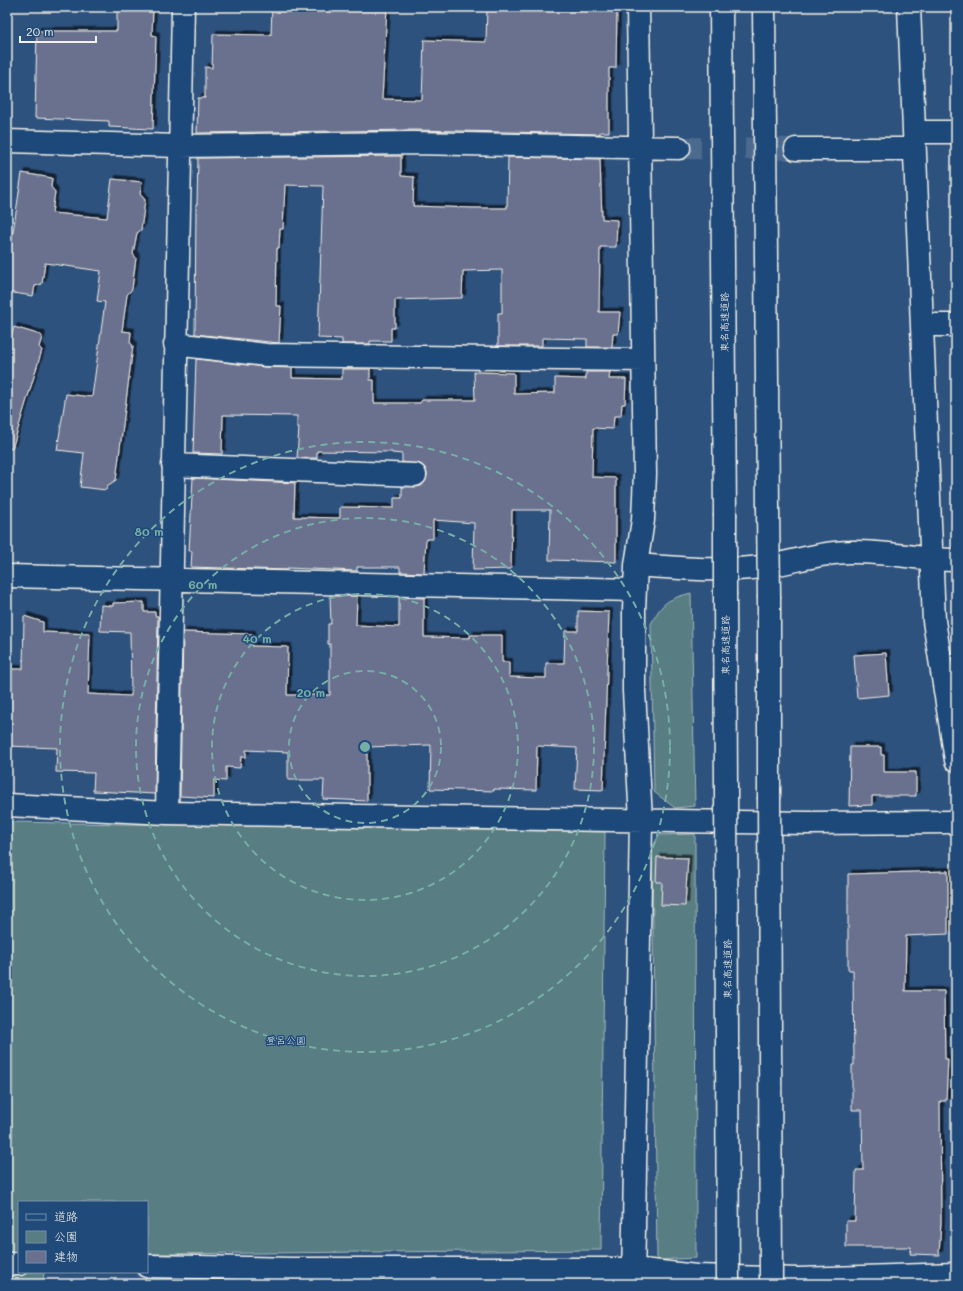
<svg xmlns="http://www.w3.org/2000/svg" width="963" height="1291" viewBox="0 0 963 1291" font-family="Mali,'Klee One',sans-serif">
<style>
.green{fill:#587e84;stroke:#a6b8b6}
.building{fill:#6a718f;stroke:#f4f1e8;filter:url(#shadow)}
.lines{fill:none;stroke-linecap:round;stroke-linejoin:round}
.minor-tunnel{stroke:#4c6a8e;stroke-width:22;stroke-dasharray:22 11;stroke-linecap:butt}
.minor-casing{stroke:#f4f1e8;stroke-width:25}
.highway-casing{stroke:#f4f1e8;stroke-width:25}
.minor{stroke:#1f4a7a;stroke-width:22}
.highway{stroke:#1f4a7a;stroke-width:22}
.highway-bridge-casing{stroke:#f4f1e8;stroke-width:25;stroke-linecap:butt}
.highway-bridge{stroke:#1f4a7a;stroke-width:22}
.ring{fill:none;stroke:#76ada5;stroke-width:2;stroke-dasharray:7 5}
.labels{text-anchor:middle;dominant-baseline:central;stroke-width:3;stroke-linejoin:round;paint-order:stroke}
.street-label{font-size:10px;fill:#f4f1e8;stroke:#1f4a7a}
.park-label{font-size:10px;fill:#dde0d9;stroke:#1f4a7a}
.centre{fill:#76ada5;stroke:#1f4a7a;stroke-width:2}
.ring-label{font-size:12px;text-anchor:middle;font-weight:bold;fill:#76ada5;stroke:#1f4a7a;stroke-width:3;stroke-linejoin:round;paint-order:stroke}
</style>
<defs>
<filter id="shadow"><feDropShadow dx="3.5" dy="-3.5" stdDeviation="0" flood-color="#0009"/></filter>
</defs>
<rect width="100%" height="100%" fill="#2e527e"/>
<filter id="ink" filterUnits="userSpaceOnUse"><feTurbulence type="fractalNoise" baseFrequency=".025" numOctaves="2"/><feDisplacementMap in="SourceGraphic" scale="8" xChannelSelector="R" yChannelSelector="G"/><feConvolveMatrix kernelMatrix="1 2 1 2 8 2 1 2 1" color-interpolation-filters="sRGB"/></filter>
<g filter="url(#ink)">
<path class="green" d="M 691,593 L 695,806 L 675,808 L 654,792 L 651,624 C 662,602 668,599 691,593 Z
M 7,822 L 605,832 L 601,1250 L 147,1254 L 147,1202 L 19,1202 L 19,1272 L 44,1272 L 43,1284 L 7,1284 Z
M 695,834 L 696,1258 L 657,1260 L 652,849 L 659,835 Z"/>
<path class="building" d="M 117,7 L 153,7 L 152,35 L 156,36 L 153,129 L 109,127 L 109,121 L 35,118 L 37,31 L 117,31 Z
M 272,7 L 387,8 L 382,99 L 422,100 L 424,40 L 486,42 L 487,7 L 617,7 L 616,68 L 609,68 L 609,132 L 600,132 L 600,134 L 413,130 L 197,133 L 198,98 L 205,98 L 205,67 L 212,68 L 213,34 L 271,35 Z
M 401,156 L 401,176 L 414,177 L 413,206 L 473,208 L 507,208 L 508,157 L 600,159 L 602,219 L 617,220 L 616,247 L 600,247 L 599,312 L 620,312 L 618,334 L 613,334 L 612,347 L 587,347 L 587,339 L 542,338 L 542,346 L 498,346 L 498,313 L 502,313 L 502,270 L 463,271 L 462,298 L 395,300 L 395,328 L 391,328 L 391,341 L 370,341 L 370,344 L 342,344 L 342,339 L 318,338 L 323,186 L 285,185 L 283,229 L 280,229 L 279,248 L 277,248 L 276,306 L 281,306 L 279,343 L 195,334 L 196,204 L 197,204 L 198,158 Z
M 22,173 L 52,178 L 51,187 L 55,192 L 52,213 L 107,218 L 112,179 L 142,182 L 140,194 L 145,200 L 141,230 L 137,233 L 133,254 L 136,258 L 132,289 L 127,295 L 122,331 L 131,332 L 130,342 L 133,346 L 116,480 L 107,486 L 106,490 L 80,487 L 84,453 L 57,450 L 66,394 L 92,397 L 105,302 L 97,301 L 101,271 L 45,263 L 42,284 L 35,286 L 33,296 L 7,292 L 7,271 Z
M 14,327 L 41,335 L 42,337 L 39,347 L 42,350 L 12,449 L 7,448 L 7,349 Z
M 196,359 L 265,367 L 292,368 L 292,378 L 342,379 L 342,369 L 370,369 L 370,380 L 374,380 L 374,403 L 420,403 L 422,400 L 475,400 L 474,372 L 514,373 L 514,394 L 555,393 L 555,378 L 586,379 L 586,372 L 610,372 L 609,379 L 626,379 L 625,404 L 622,404 L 621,416 L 614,416 L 613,429 L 593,428 L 592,477 L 616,478 L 616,562 L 549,560 L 550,510 L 512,510 L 511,569 L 473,570 L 474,523 L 433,520 L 433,539 L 426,539 L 424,573 L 400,572 L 400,567 L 357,567 L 357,571 L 287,568 L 287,570 L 191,567 L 192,551 L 189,551 L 193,478 L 295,483 L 294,517 L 340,518 L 340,507 L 394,508 L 394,498 L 402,498 L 402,487 L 420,486 L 425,482 L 427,475 L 426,469 L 422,465 L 402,462 L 402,454 L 392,453 L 392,452 L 317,451 L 317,458 L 297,458 L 299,427 L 297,427 L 297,416 L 223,415 L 222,454 L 193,453 Z
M 330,596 L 357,596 L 356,625 L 399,627 L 399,597 L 424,598 L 424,637 L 470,638 L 470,635 L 502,635 L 502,662 L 509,662 L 509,677 L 546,678 L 546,663 L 564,663 L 565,631 L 578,631 L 578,611 L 609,612 L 603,790 L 575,789 L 577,748 L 537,746 L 536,790 L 494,789 L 494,791 L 430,789 L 431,745 L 367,747 L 367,801 L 323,799 L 324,780 L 288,780 L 288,752 L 246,750 L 246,757 L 241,757 L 240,768 L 226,767 L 226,781 L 214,780 L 214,798 L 180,796 L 183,632 L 252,634 L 252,646 L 288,647 L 287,695 L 330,695 L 330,644 L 328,644 L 328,624 L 331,624 Z
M 144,602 L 144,612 L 155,612 L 155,616 L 158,616 L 155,794 L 93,791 L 94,773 L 56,772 L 57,748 L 7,746 L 7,669 L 23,669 L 24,616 L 43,622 L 43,632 L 90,634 L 88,694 L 131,696 L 130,632 L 100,631 L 101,605 L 113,606 L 113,603 Z
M 886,653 L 889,695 L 857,698 L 854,655 Z
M 850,747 L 881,747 L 881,755 L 884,755 L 884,772 L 916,772 L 916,796 L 872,796 L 872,805 L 849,806 Z
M 657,857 L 688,858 L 685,906 L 661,905 L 662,882 L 656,882 Z
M 948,871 L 948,934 L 906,936 L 905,991 L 944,991 L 945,1059 L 948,1059 L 946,1101 L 940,1101 L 941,1222 L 939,1255 L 910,1254 L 911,1247 L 846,1247 L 846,1221 L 855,1221 L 856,1170 L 863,1170 L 862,1110 L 852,1110 L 852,1065 L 854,1065 L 853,970 L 848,970 L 848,874 Z"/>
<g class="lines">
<path class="minor-tunnel" d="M 679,148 L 796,149"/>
<defs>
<path id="minor" d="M 909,7 L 934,621 L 956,760
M 914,132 L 956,132
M 7,141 L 179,146 L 413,143 L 679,148
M 796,149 L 914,149
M 922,325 L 956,325
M 175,344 L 266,355 L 643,360
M 173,465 L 415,475
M 636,565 C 677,568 720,572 761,567 C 791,563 820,552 850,552 C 886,551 921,560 956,560
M 7,576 L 635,590
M 7,805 L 167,813 L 808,823 L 956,822
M 167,813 L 183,7
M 7,1264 L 19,1264
M 147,1266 L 291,1269 L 633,1269 L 696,1276 L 799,1279 L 956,1274
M 633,1284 L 641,820 L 634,691 L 634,610 L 636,565 L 643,520 L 645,474 L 638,7"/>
<path id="highway" d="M 721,7 L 725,514
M 764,7 L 768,507
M 725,595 L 726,787
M 769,598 L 769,797"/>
</defs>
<use href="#minor" class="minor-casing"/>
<use href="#highway" class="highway-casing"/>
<use href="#minor" class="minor"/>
<use href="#highway" class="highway"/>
<defs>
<path id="highway-bridge" d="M 768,507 L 769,598
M 725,595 L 725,514
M 726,787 L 728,1284
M 769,797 L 771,1284"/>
</defs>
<use href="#highway-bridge" class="highway-bridge-casing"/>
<use href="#highway-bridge" class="highway-bridge"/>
</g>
</g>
<g class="ring">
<circle cx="365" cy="747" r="76"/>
<circle cx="365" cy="747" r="153"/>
<circle cx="365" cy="747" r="229"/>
<circle cx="365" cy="747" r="305"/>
</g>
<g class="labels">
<g class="street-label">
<text transform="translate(724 322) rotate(-90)">東名高速道路</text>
<text transform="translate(725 645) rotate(-90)">東名高速道路</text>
<text transform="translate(727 969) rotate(-90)">東名高速道路</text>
</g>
<g class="park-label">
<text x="286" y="1040">登呂公園</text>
</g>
</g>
<circle cx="365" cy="747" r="6" class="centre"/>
<g class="ring-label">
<text x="149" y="536">80 m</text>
<text x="203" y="589">60 m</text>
<text x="257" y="643">40 m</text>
<text x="311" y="697">20 m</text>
</g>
<rect width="963" height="1291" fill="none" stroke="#1f4a7a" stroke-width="24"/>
<rect x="12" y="12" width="939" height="1267" fill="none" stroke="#f4f1e8" stroke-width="1.5" filter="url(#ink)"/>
<rect x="18" y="1201" width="130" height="72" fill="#1f4a7a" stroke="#748da6"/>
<rect x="26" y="1214" width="20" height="6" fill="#1f4a7a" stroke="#748da6"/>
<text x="54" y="1221" font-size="12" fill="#f4f1e8">道路</text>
<rect x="26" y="1231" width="20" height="12" fill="#587e84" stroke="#748da6"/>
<text x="54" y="1241" font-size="12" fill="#f4f1e8">公園</text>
<rect x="26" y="1251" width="20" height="12" fill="#6a718f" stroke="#748da6"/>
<text x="54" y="1261" font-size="12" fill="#f4f1e8">建物</text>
<path d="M20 36v6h76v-6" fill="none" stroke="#f4f1e8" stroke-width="2"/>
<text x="26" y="36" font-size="12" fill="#f4f1e8" stroke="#1f4a7a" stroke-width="3" paint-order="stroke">20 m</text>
</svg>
